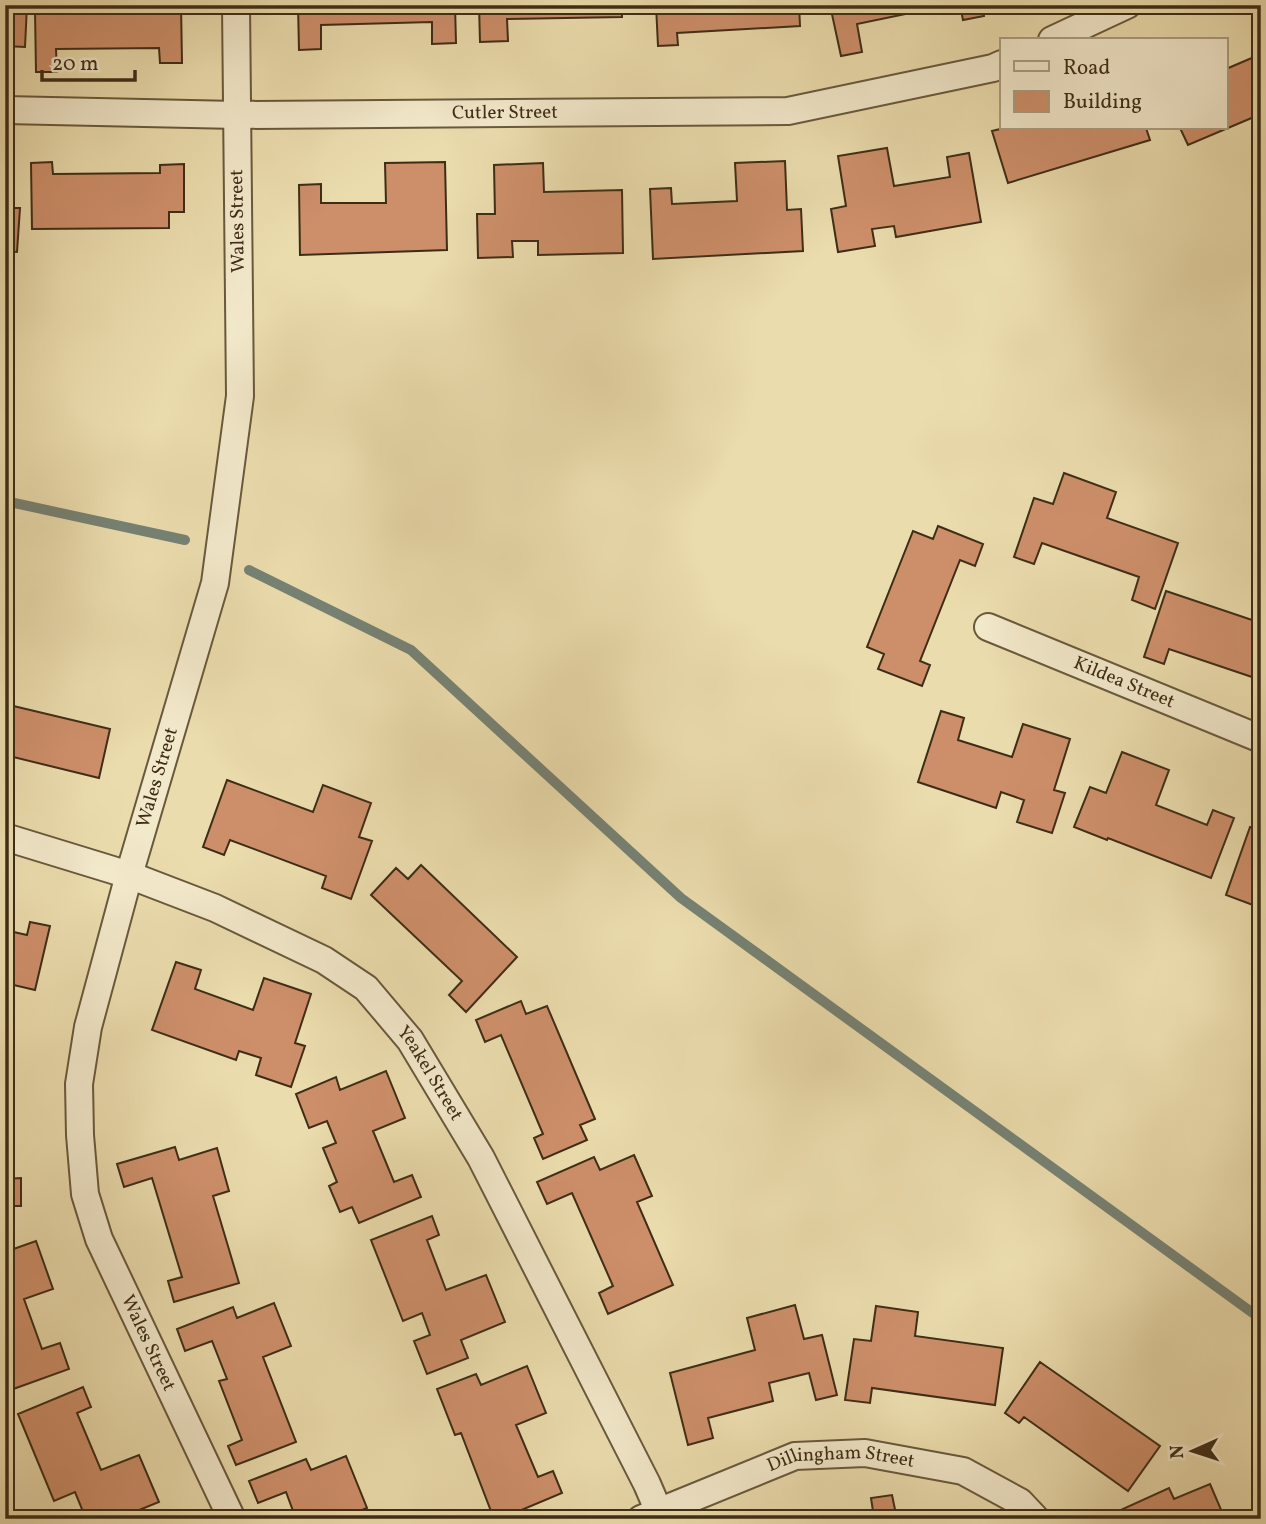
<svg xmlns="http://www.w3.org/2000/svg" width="1266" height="1524" viewBox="0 0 1266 1524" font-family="Vollkorn,serif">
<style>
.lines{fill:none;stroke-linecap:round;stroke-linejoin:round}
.stream{stroke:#768274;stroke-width:10}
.building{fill:#cd8f6a;stroke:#3e2d16;stroke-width:2}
.minor-casing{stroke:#69593c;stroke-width:30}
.minor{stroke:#f2e8ca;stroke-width:26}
.labels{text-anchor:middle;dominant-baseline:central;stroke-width:5;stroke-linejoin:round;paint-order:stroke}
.street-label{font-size:19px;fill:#3e2d16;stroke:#f2e8ca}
</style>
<rect width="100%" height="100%" fill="#ebdcad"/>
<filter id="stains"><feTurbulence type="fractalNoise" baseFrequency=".00286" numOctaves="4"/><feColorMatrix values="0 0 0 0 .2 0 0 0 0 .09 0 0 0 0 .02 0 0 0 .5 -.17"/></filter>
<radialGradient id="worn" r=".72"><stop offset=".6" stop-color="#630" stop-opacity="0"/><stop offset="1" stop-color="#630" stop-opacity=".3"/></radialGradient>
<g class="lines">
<path class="stream" d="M 5,501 L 185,540
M 249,570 L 411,650 L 681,898 L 1261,1319"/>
</g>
<path class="building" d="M 5,5 L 27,5 L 25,47 L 5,46 Z
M 50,5 L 181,5 L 182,63 L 160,63 L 159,48 L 56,49 L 57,72 L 36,72 L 35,11 L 50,10 Z
M 298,5 L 455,5 L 456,43 L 432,44 L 432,22 L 321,25 L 321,49 L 299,50 Z
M 479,5 L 622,5 L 622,17 L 507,19 L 508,41 L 480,42 Z
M 656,5 L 799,5 L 800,26 L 677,33 L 678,45 L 658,46 Z
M 830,5 L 949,5 L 857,24 L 862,52 L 841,56 Z
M 960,5 L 982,5 L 984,16 L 963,20 Z
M 1261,54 L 1261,114 L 1188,145 L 1180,128 L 1226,128 L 1226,69 Z
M 1004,128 L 1146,128 L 1150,140 L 1008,183 L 992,131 Z
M 887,148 L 894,186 L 950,177 L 947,157 L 969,153 L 981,222 L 896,237 L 894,226 L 872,229 L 875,246 L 838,252 L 831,209 L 846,206 L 838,156 Z
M 785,161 L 787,210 L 801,209 L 803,251 L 653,259 L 650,189 L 671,188 L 672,204 L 737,201 L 735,163 Z
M 52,162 L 53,174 L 160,173 L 160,165 L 184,164 L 184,212 L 169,212 L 169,228 L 32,229 L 31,163 Z
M 445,162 L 447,250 L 300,255 L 299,185 L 321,184 L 321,203 L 386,203 L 385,163 Z
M 543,163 L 544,192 L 622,190 L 623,253 L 538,255 L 538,241 L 512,241 L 513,257 L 478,258 L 477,214 L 495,214 L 494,165 Z
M 5,208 L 20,208 L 17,252 L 5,251 Z
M 1064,473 L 1116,492 L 1107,518 L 1178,543 L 1155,609 L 1132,600 L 1139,577 L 1042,543 L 1034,564 L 1014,557 L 1034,498 L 1053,504 Z
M 938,526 L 983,544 L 975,566 L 960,560 L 920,661 L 930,665 L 922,686 L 878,669 L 884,654 L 867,647 L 913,531 L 933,539 Z
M 1166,591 L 1261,623 L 1261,680 L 1169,649 L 1164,664 L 1144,657 Z
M 5,704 L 110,729 L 99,778 L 5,755 Z
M 941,711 L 964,718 L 958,740 L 1012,757 L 1023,724 L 1070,739 L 1054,790 L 1065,793 L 1052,833 L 1017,822 L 1024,800 L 1001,792 L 996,808 L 918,782 Z
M 1122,752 L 1169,770 L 1156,805 L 1207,825 L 1213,810 L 1234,818 L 1211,878 L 1108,838 L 1107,840 L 1074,827 L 1090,787 L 1106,793 Z
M 227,780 L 313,812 L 323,785 L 371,803 L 359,837 L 372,841 L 351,899 L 322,888 L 326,876 L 230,840 L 224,855 L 203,847 Z
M 1250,827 L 1261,831 L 1261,908 L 1226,895 Z
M 421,865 L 517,957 L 466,1012 L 449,995 L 462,981 L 371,895 L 396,868 L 408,879 Z
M 30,922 L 50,926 L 35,990 L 5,983 L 5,930 L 27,935 Z
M 176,962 L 201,970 L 195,989 L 253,1010 L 264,978 L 311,994 L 295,1043 L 305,1046 L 291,1087 L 256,1075 L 261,1058 L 239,1051 L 236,1060 L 152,1030 Z
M 521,1001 L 526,1014 L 547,1006 L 595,1119 L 580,1125 L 587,1140 L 543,1159 L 534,1138 L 543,1134 L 501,1035 L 485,1042 L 476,1020 Z
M 9,1051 L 10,1074 L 5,1074 L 5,1052 Z
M 386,1071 L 405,1118 L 373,1131 L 394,1182 L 412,1175 L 421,1197 L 359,1223 L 352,1207 L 340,1212 L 329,1186 L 337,1182 L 323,1148 L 336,1143 L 327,1121 L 309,1128 L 296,1094 L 336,1077 L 340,1090 Z
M 175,1147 L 179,1160 L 217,1148 L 229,1191 L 213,1196 L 239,1283 L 174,1302 L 168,1281 L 182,1277 L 152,1178 L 124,1187 L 117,1164 Z
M 634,1155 L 652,1196 L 637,1202 L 673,1285 L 608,1314 L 599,1293 L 613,1286 L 572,1193 L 547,1204 L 537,1182 L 594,1157 L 600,1170 Z
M 21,1178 L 21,1206 L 5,1206 L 5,1179 Z
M 432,1216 L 439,1235 L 427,1240 L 446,1290 L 486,1275 L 505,1322 L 461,1340 L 468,1358 L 427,1374 L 414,1341 L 430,1335 L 422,1313 L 403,1321 L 371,1240 Z
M 36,1241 L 53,1289 L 24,1299 L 42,1349 L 60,1343 L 69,1369 L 5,1392 L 5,1252 Z
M 274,1303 L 291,1346 L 263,1357 L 296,1442 L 236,1465 L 228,1446 L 242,1440 L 219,1381 L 227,1379 L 212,1341 L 185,1351 L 177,1329 L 233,1307 L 237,1318 Z
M 795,1305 L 804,1339 L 822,1335 L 837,1395 L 816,1400 L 809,1373 L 769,1383 L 773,1401 L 708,1418 L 713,1438 L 688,1445 L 670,1373 L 755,1350 L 747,1318 Z
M 876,1306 L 918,1312 L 915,1336 L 1003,1348 L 995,1405 L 872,1388 L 870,1403 L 845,1400 L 854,1339 L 871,1341 Z
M 1040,1362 L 1160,1446 L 1128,1491 L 1024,1417 L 1019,1423 L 1005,1413 Z
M 527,1366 L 546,1413 L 516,1425 L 538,1477 L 553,1471 L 562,1493 L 500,1519 L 494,1519 L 461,1433 L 455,1435 L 437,1389 L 476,1374 L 481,1385 Z
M 83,1387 L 91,1407 L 77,1413 L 101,1470 L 139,1455 L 159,1502 L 117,1519 L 73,1519 L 84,1514 L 75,1492 L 54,1501 L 18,1414 Z
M 346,1456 L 367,1508 L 352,1514 L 354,1519 L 296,1519 L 286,1492 L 258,1503 L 249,1481 L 306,1459 L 311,1470 Z
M 1210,1484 L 1225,1519 L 1116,1519 L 1114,1513 L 1169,1488 L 1174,1499 Z
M 892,1495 L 897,1519 L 833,1519 L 873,1511 L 871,1498 Z"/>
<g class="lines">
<defs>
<g id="minor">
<path d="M 1052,40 L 1127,5"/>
<path id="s1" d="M 5,110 L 237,115 L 788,111 L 993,68 L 1002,64"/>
<path id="s2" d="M 988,627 L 1261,739"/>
<path id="s3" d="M 5,837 L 129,875 L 215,908 L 324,960 L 366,988 L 410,1040 L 481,1158 L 647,1484 L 662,1519"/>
<path id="s4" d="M 232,1519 L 99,1239 L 85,1194 L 80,1135 L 79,1084 L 88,1027 L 129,875 L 215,583 L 240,396 L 236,5"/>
<path id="s5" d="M 641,1519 L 795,1456 L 865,1453 L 963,1471 L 1020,1502 L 1036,1519"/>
</g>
</defs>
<use href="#minor" class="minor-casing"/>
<use href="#minor" class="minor"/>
</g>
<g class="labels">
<g class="street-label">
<text stroke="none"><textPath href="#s1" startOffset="500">Cutler Street</textPath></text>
<text transform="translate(238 221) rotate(-91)">Wales Street</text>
<text stroke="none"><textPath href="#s2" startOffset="147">Kildea Street</textPath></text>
<text stroke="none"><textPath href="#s4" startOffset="784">Wales Street</textPath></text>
<text stroke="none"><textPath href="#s3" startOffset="500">Yeakel Street</textPath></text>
<text transform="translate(148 1343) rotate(65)">Wales Street</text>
<text stroke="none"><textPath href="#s5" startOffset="212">Dillingham Street</textPath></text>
</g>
</g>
<rect width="1266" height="1524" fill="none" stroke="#ebdcad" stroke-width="28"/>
<rect x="7" y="7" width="1252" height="1510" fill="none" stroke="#3e2d16" stroke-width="3.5"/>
<rect x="14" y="14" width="1238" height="1496" fill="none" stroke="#3e2d16" stroke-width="2"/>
<rect x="1000" y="38" width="228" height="91" fill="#f2e8ca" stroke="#aa9d82" stroke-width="2"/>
<rect x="1014" y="61" width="35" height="10" fill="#f2e8ca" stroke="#aa9d82" stroke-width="2"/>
<text x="1063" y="74" font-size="21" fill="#3e2d16">Road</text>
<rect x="1014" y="91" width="35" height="21" fill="#cd8f6a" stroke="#aa9d82" stroke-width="2"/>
<text x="1063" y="108" font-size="21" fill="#3e2d16">Building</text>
<g transform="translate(1193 1451) rotate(267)" stroke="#f2e8ca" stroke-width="5" paint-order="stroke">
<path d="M0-5L12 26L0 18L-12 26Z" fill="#3e2d16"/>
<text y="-10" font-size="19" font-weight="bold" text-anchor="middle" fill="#3e2d16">N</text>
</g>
<path d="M42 70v10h93v-10" fill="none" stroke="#3e2d16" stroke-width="3.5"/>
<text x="52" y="70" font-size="21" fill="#3e2d16" stroke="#f2e8ca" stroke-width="5" paint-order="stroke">20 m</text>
<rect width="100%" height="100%" filter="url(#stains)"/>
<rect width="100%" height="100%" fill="url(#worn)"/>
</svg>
